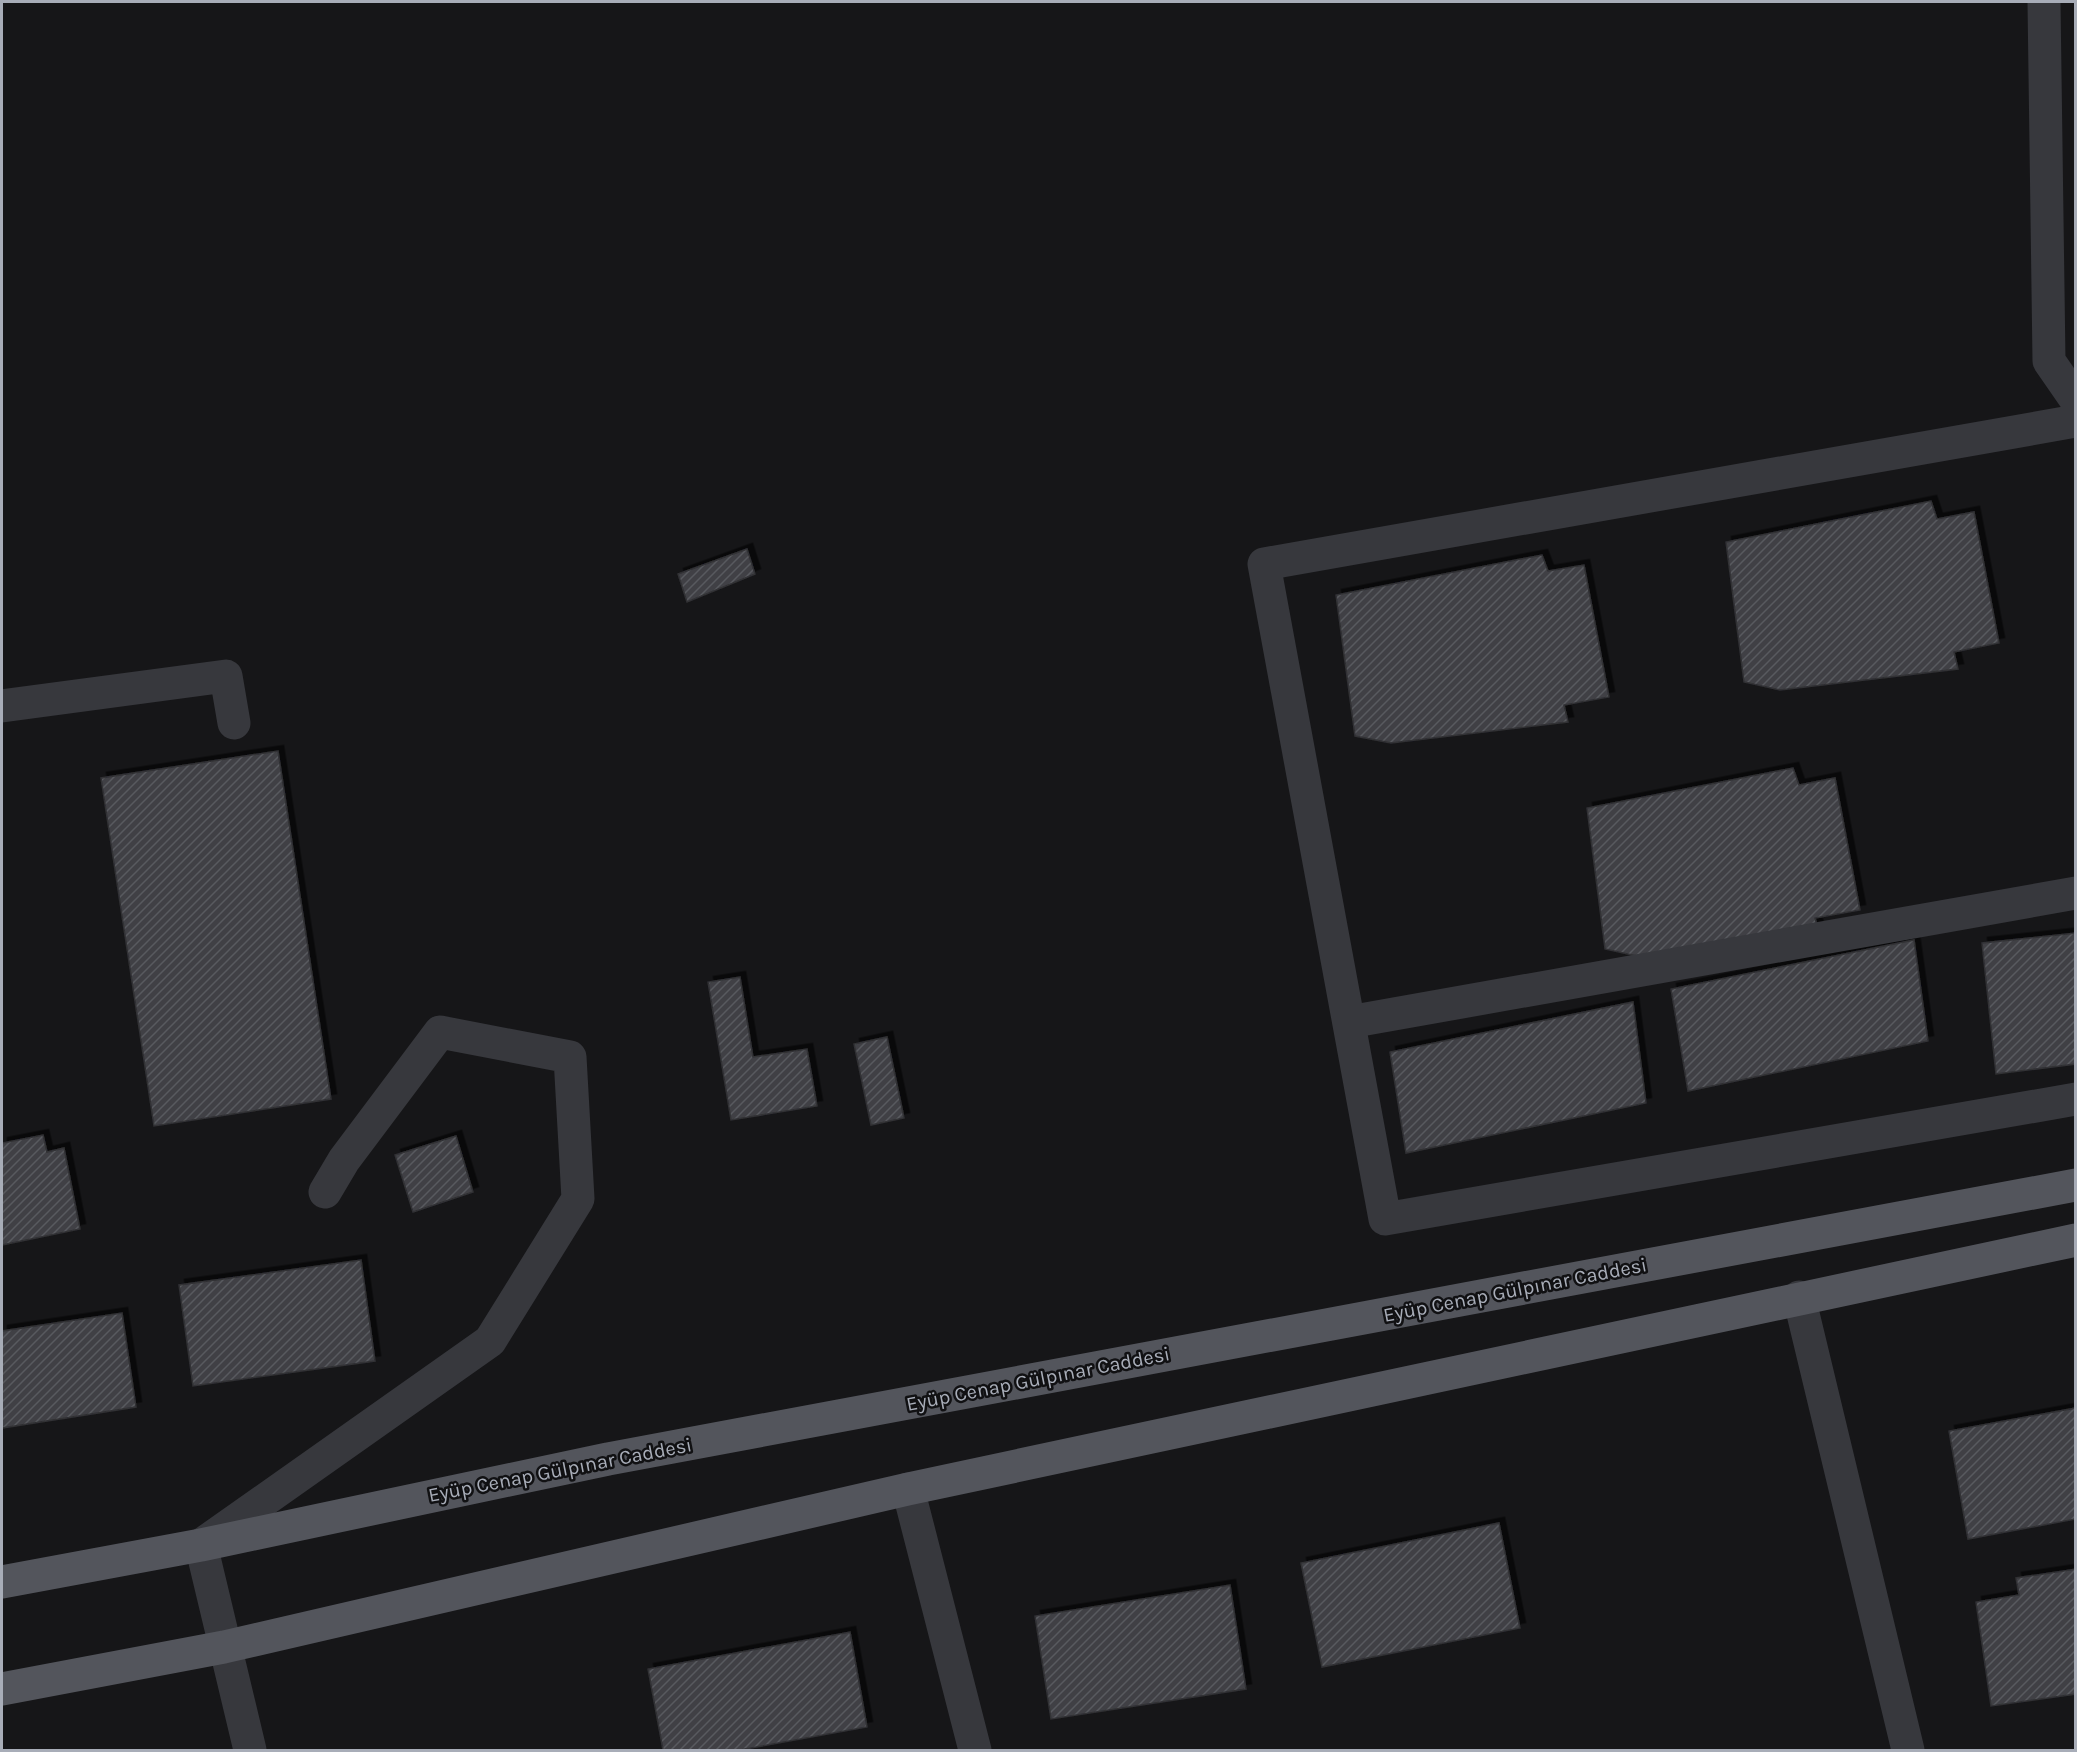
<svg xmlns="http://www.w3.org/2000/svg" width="2077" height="1752" viewBox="0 0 2077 1752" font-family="Karla,sans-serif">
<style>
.building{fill:url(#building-hatch);stroke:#303034;stroke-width:1.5;filter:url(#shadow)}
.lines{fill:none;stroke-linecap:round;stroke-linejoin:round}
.minor{stroke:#37383d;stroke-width:33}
.major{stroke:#53555c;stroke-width:33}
.labels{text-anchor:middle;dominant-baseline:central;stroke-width:5;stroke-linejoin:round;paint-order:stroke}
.street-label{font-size:20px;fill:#a8adb8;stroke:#111113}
</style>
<defs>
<pattern id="building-hatch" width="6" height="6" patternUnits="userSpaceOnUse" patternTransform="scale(1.5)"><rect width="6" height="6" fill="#404145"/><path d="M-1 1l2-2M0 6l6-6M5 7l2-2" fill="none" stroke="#595a5e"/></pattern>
<filter id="shadow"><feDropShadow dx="5.5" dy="-5.5" stdDeviation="0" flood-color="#0009"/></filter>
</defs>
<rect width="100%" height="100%" fill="#161618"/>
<path class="building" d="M 1931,501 L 1937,519 L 1974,512 L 1999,643 L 1954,652 L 1958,669 L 1780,690 L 1744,682 L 1726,542 Z
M 747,549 L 755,574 L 687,602 L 678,574 Z
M 1542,555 L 1548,571 L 1584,565 L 1609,697 L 1564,705 L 1568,722 L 1391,743 L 1355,736 L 1336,595 Z
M 278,751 L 331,1099 L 154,1126 L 101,778 Z
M 1793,768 L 1799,785 L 1835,778 L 1860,910 L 1815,918 L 1820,935 L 1641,957 L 1605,949 L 1587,808 Z
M 2076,933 L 2076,1064 L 1996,1074 L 1982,943 Z
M 1914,940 L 1928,1041 L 1688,1091 L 1671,989 Z
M 740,977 L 753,1057 L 807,1049 L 817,1106 L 731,1120 L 708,982 Z
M 1633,1002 L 1646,1103 L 1406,1153 L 1390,1052 Z
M 887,1037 L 904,1118 L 871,1125 L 854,1044 Z
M 43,1135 L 47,1152 L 64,1148 L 80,1229 L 2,1245 L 2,1143 Z
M 456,1136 L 473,1192 L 413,1212 L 395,1155 Z
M 361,1260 L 375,1361 L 193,1386 L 179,1285 Z
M 122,1313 L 136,1407 L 2,1428 L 2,1331 Z
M 2076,1408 L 2076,1519 L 1968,1539 L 1949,1431 Z
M 1499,1523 L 1520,1628 L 1322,1667 L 1301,1563 Z
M 2076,1569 L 2076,1694 L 1991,1706 L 1976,1602 L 2019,1595 L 2016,1578 Z
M 1230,1585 L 1246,1689 L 1051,1719 L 1035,1616 Z
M 850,1632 L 867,1727 L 740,1750 L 663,1750 L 648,1669 Z"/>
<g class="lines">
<path class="minor" d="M 2044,2 L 2049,361 L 2076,400
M 2076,421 L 1264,564 L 1385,1219 L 2076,1099
M 2,706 L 226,676 L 234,723
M 1349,1022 L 2076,893
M 1799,1297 L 1908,1750
M 908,1489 L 975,1750
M 250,1750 L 201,1545 L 490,1341 L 578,1199 L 570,1057 L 440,1032 L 344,1160 L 325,1192"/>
<path class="major" d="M 2,1582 L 201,1545 L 608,1459 L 2076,1185
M 2,1689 L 224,1647 L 908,1489 L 2076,1240"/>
</g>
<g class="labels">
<g class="street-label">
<text transform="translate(1515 1290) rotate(-11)">Eyüp Cenap Gülpınar Caddesi</text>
<text transform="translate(1038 1379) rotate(-11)">Eyüp Cenap Gülpınar Caddesi</text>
<text transform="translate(560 1470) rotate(-11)">Eyüp Cenap Gülpınar Caddesi</text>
</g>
</g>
<rect width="2077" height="1752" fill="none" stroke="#a8adb8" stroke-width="6"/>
</svg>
